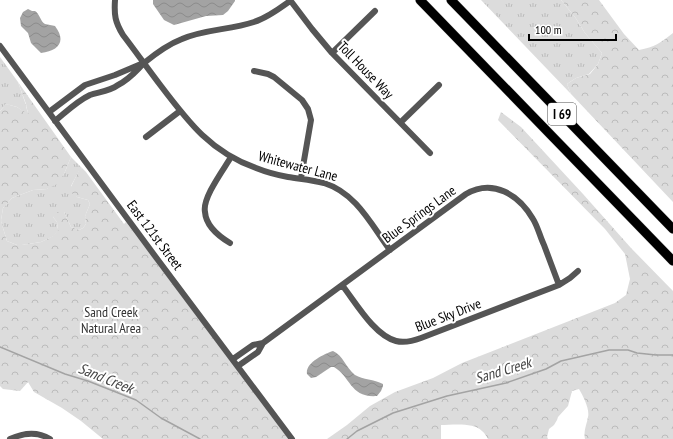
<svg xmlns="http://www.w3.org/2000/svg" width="673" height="439" viewBox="0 0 673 439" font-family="'PT Sans Narrow',sans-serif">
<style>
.grass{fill:url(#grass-tufts)}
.forest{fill:url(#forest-crowns)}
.water{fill:url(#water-waves)}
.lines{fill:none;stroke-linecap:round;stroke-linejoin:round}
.stream{stroke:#a3a3a3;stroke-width:1.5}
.highway-casing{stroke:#dbdbdb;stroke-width:10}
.minor{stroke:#555;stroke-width:6}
.highway{stroke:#000;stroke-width:9}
.labels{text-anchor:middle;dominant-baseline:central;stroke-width:4;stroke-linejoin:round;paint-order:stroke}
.shield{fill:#fff;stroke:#4c4c4c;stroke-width:1}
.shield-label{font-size:13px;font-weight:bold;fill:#000}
.street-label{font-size:14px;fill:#000;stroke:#fff}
.park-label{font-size:14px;fill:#333;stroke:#fff}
.water-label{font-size:15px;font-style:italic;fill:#444;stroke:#fff}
</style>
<defs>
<pattern id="grass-tufts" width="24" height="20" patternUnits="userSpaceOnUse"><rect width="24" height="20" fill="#dcdcdc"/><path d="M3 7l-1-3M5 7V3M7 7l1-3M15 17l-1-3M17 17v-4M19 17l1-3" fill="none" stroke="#bbb"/></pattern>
<pattern id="forest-crowns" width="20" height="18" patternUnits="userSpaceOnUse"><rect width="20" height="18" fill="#dcdcdc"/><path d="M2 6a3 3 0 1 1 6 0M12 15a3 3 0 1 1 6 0" fill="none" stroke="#bbb"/></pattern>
<pattern id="water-waves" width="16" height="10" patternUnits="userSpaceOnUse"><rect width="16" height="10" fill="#a3a3a3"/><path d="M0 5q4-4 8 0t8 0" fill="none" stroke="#8b8b8b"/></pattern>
</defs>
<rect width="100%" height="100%" fill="#fff"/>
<path class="grass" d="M 481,0 L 561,0 L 575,17 L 585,33 L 602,53 L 598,64 L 589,74 L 576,78 L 567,84 L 571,94 Z
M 0,57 L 18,82 L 26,105 L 28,115 L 17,107 L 6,104 L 0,111 Z
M 71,157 L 82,168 L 79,171 L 71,186 L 77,197 L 88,200 L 90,204 L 85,216 L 86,224 L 83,228 L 79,230 L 71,227 L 64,212 L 53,217 L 57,222 L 58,230 L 54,236 L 41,242 L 22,245 L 17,245 L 7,241 L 3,228 L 1,220 L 3,208 L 12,198 L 33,190 L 47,189 L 64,174 Z"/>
<path class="forest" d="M 561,0 L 599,0 L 624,34 L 639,50 C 655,47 660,43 673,33 L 673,202 L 571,94 L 567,84 L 576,78 L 590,74 L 598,64 L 602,53 L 585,33 L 575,17 Z
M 18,82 L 71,157 L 64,174 L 57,184 L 47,189 L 33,190 L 12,198 L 3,208 L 1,220 L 3,228 L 7,241 L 17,245 L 22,245 L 41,242 L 53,236 L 58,230 L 57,222 L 53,217 L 55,212 L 64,212 L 71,227 L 79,230 L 83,228 L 86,224 L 85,216 L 90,204 L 88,200 L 77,197 L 69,191 L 79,170 L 82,168 L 86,172 L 124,224 L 126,222 L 289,439 L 103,439 L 81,421 L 62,408 L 34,392 L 28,382 L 20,391 L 3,389 L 0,386 L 0,111 L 6,104 L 17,107 L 28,114 L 26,104 Z
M 501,112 L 521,127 L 583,194 L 631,248 L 673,291 L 673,439 L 585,439 C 583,431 587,424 588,417 C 590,409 583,396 579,389 L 572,391 L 568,406 L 558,417 L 557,420 L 554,425 L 549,429 L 547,437 L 548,439 L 488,439 C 486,436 485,433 482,431 C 474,422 452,425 441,425 L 441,439 L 327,439 L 347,425 L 370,406 L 395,392 L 433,378 L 462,363 L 615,303 L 626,295 L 630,279 L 625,254 L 605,229 L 498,120 Z"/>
<path class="water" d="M 153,0 L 235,0 L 235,1 L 228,11 L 223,15 L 206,16 L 174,25 L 164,20 L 153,4 Z
M 28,9 L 32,11 L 35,11 C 40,14 40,21 45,24 C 48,25 52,25 55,26 C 67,42 58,51 41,53 L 31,43 L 28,33 L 21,26 L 20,18 L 23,12 Z
M 333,351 C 343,355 346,368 355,375 C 363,380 374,379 383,384 L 383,386 L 381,391 L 377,396 C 350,398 351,377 334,367 L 331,367 L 316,377 L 311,378 L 307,374 C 305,363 324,354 333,351 Z"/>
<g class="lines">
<path class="stream" d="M 0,347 L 65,374 L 88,381 L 136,400 L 161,418 L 200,439
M 347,439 L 357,431 L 393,413 L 447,396 L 506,383 L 546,369 L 561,361 L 609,350 L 628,350 L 637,353 L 656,355 L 673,355"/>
<defs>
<path id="highway" d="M 420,0 L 673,261
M 451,0 L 673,229"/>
</defs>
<use href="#highway" class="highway-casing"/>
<path class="minor" d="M 115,0 C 114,15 115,22 123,35 C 136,52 148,69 161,86 C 189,123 211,152 256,168 C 266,172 277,175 288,177 C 300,179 312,180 324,183 C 356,193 371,224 390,250
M 290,0 L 312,29 L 332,53 L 430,153
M 0,46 L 155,256 L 292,439
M 332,53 L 375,11
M 254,71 L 268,74 L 274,77 L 302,100 L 308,109 L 311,120 L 301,178
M 49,112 L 85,85 L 115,75 L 141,64
M 55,121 C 66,112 77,101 90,95 C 99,92 110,91 118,85 C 130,79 135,72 144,63 C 155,54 169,44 182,39 C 205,29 230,30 254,22 C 267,18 279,9 290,1
M 401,122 L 439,85
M 146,137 L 180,111
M 230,243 C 220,237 206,226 205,212 C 202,198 224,169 231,157
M 342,285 C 356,303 374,335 396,341 C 404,343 413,341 421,338 L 559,285 L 570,278 L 578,271
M 233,359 L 253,345 L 263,343
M 238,366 L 258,352 L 263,343 L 466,194 C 493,178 519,195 533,219 C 538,227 540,237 544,245 C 549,258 554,272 559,285
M 10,439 C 23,433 37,431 50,439"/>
<use href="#highway" class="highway"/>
</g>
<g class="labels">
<rect class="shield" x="548" y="103" width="28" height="22" rx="3"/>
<g class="shield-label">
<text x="562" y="114">I 69</text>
</g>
<g class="street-label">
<text transform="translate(366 70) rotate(46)">Toll House Way</text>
<text transform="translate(298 166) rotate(15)">Whitewater Lane</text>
<text transform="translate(419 214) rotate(-36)">Blue Springs Lane</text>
<text transform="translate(155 235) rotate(53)">East 121st Street</text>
<text transform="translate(448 315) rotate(-21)">Blue Sky Drive</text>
</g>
<g class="park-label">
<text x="111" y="312">Sand Creek<tspan x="111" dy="16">Natural Area</tspan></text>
</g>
<g class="water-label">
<text transform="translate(503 370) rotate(-17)">Sand Creek</text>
<text transform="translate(106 378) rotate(22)">Sand Creek</text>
</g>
</g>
<path d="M529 34v6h87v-6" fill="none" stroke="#000000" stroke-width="2"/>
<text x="535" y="34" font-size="12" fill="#000000" stroke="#ffffff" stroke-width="3" paint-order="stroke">100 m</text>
</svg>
